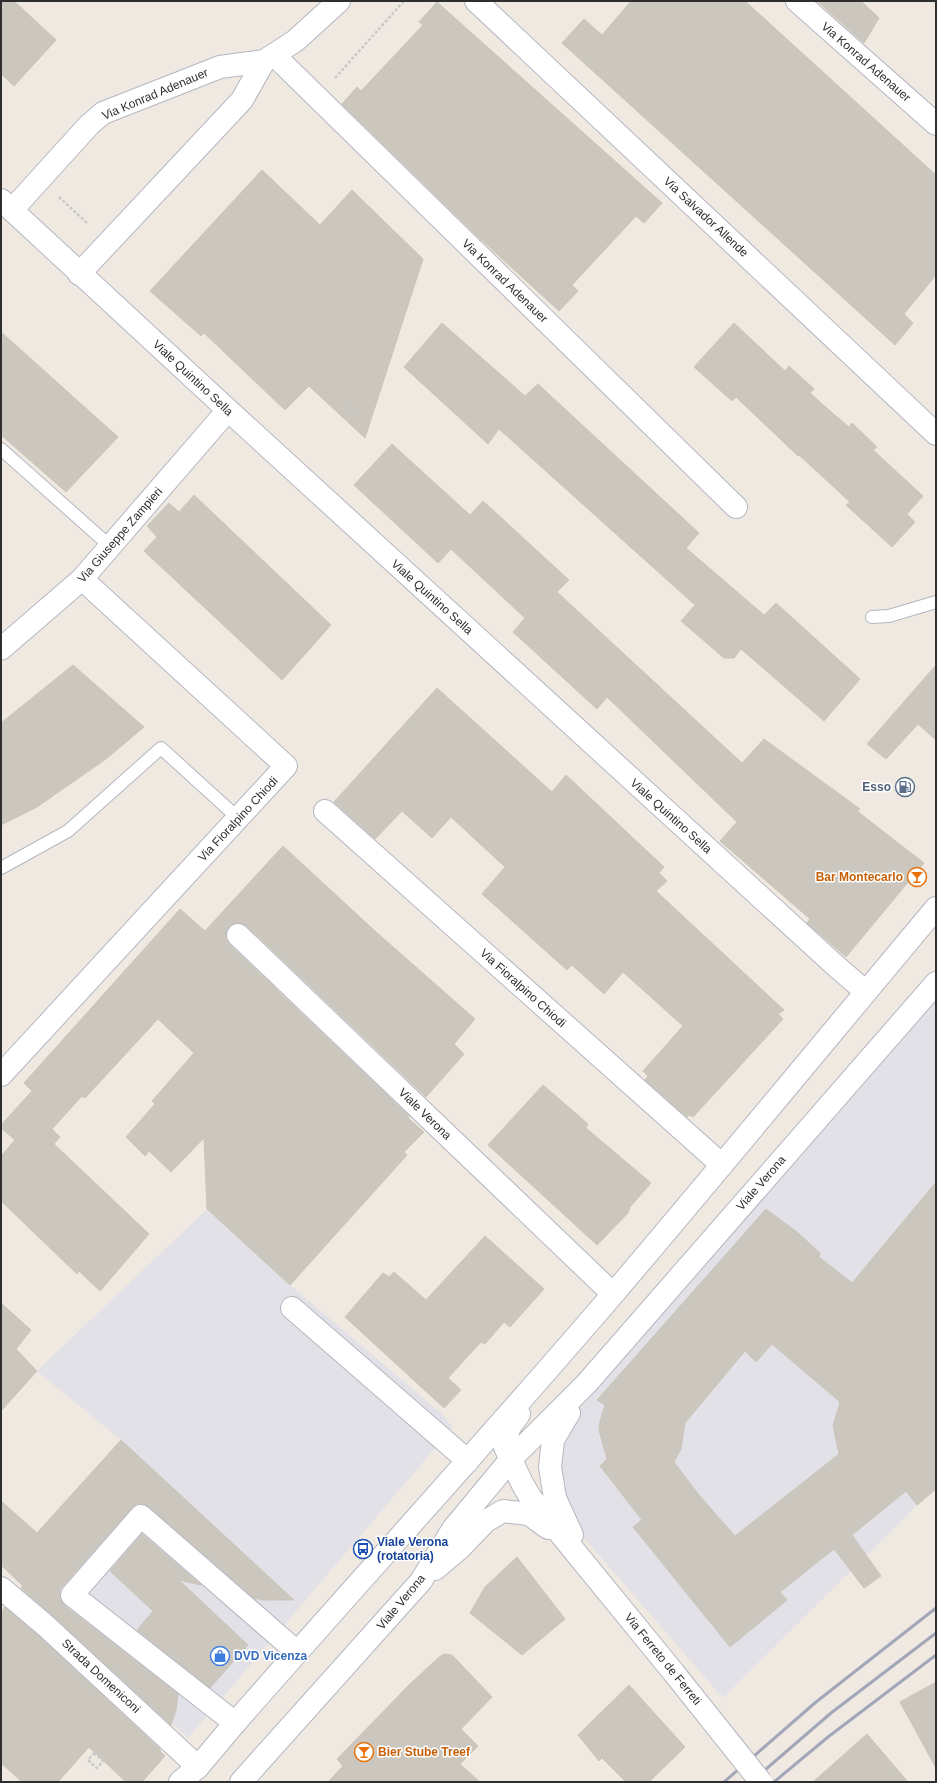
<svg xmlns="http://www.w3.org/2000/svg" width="937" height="1783" viewBox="0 0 937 1783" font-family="Arial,sans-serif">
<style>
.industrial{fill:#e3e1e8}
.building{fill:#cbc7bf;stroke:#cbc5ba;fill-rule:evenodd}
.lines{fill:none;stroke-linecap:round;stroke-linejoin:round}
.lane-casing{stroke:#b4b7c1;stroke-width:14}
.street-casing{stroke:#b4b7c1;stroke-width:24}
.secondary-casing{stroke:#b4b7c1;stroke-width:24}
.path{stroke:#c9c9c9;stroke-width:2.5;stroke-dasharray:3 2;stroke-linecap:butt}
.lane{stroke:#fff;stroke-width:12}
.street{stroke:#fff;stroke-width:22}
.secondary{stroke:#fff;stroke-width:22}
.rail{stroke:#a3a6b8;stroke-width:3}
.secondary-bridge-casing{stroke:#b4b7c1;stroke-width:24;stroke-linecap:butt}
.secondary-bridge{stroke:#fff;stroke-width:22}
.labels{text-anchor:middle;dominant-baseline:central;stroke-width:3;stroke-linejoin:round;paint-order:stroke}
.street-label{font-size:12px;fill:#2e2e2e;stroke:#fff}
.service-label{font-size:12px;font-weight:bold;fill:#4e5e75;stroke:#fff;text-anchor:end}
.food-label{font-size:12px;font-weight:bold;fill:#c56008;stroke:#fff;text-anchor:end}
.transit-label{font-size:12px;font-weight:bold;fill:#164399;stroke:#fff;text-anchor:start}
.shop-label{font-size:12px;font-weight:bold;fill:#366cbe;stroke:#fff;text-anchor:start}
</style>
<rect width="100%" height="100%" fill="#efe9e1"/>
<path class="industrial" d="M 936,994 L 936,1489 L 917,1505 L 723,1698 L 552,1501 L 544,1451 L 843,1098 Z
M 207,1209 L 290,1285 L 441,1413 L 453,1427 L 188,1738 L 45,1608 L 5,1569 L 121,1440 L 37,1371 Z"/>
<path class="building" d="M 1,1 L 14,1 L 56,40 L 14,86 L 1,74 Z
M 631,1 L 745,1 L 936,175 L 936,275 L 904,314 L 913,323 L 895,345 L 562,43 L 584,19 L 602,35 Z
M 817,1 L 861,1 L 879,18 L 864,43 Z
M 437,2 L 662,203 L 644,223 L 636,216 L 572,285 L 578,291 L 559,311 L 474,233 L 342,104 L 357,87 L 361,91 L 423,25 L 419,22 Z
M 262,170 L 320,225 L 352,190 L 423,259 L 365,438 L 309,386 L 285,410 L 204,333 L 201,336 L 150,291 Z
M 442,323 L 525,396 L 538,384 L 699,533 L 686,548 L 764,615 L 776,603 L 860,679 L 824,721 L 741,649 L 734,658 L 724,658 L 681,621 L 695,605 L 499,429 L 488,444 L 404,367 Z
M 734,323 L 785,371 L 789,366 L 814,389 L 810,393 L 829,410 L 849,427 L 852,423 L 877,447 L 873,450 L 923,496 L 907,514 L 915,522 L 892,547 L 846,505 L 850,502 L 799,455 L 798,456 L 736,397 L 732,401 L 694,367 Z
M 1,332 L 118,437 L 66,492 L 1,435 Z
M 392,444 L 470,515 L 483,501 L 569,580 L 557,592 L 742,763 L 764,739 L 860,809 L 857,811 L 924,863 L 846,957 L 807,923 L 810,919 L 720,841 L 737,822 L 607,697 L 597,709 L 513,632 L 525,618 L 451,549 L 438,563 L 354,485 Z
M 194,495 L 331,625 L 282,680 L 144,551 L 157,537 L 147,526 L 169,503 L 179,512 Z
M 73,665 L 144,727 L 106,759 L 37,807 L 1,825 L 1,723 Z
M 936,665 L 936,740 L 918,724 L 886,759 L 867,744 Z
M 437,688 L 552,792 L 566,775 L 664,867 L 659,873 L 667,881 L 656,891 L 784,1010 L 778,1014 L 783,1019 L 693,1117 L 689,1115 L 687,1117 L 645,1080 L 648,1076 L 643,1071 L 683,1026 L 623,972 L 604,994 L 572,965 L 567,970 L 482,894 L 505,867 L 451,817 L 432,838 L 402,811 L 375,839 L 334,802 Z
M 283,846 L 375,931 L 475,1019 L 454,1044 L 464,1054 L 426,1097 L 247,926 L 241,923 L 235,923 L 229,926 L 226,932 L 226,939 L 229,944 L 409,1116 L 408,1118 L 424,1132 L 404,1152 L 407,1155 L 290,1285 L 207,1209 L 204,1138 L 171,1172 L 149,1151 L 145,1156 L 126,1137 L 155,1104 L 152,1101 L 194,1053 L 158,1019 L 85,1098 L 82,1096 L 52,1129 L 60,1137 L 54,1144 L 149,1234 L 100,1291 L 79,1271 L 77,1274 L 1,1201 L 1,1156 L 15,1140 L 1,1128 L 1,1125 L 32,1091 L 24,1083 L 180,909 L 205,931 Z
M 543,1085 L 588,1124 L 586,1128 L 651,1183 L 630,1207 L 628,1213 L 597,1245 L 488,1145 Z
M 936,1182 L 936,1489 L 917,1505 L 906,1491 L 852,1535 L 881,1576 L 864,1588 L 834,1549 L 780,1592 L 787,1600 L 730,1647 L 633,1527 L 642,1520 L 600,1466 L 607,1459 L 599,1430 L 600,1421 L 605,1405 L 597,1400 L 766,1209 L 797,1232 L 820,1253 L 819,1257 L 852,1283 ZM 772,1344 L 840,1402 L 833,1426 L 839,1454 L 735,1536 L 699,1495 L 674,1462 L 681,1449 L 685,1423 L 745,1351 L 756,1362 Z
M 485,1236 L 544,1289 L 510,1327 L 504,1322 L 485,1344 L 481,1342 L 448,1378 L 461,1390 L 444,1408 L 345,1317 L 383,1273 L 389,1277 L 394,1272 L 426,1300 Z
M 1,1303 L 31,1330 L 16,1349 L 37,1371 L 1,1411 Z
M 121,1440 L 294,1600 L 263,1600 L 254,1598 L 149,1507 L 143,1504 L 137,1504 L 132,1508 L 60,1589 L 60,1599 L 64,1605 L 178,1694 L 176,1710 L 171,1725 L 54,1617 L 21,1588 L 23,1586 L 1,1565 L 1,1501 L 37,1533 Z
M 142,1534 L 201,1585 L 179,1580 L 248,1645 L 210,1688 L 137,1630 L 153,1611 L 110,1571 Z
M 517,1557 L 565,1619 L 522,1655 L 470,1613 L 485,1587 Z
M 5,1607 L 38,1635 L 160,1749 L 160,1751 L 165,1756 L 142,1782 L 126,1782 L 89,1747 L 58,1782 L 22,1782 L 1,1763 L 1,1612 Z
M 444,1654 L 452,1655 L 492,1697 L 461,1729 L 478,1746 L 460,1764 L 480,1782 L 328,1782 L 343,1766 L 337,1759 L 409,1685 L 438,1658 Z
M 936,1682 L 936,1768 L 900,1702 Z
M 629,1685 L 685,1747 L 649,1782 L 626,1782 L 602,1758 L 599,1761 L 578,1735 Z
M 867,1734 L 908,1782 L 813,1782 Z"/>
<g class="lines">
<defs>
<path id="lane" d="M 1,449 L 111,547
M 872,617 L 889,616 L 936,602
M 1,868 L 68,831 L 161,748 L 238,818"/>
<path id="street" d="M 476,1 L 936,434
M 797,1 L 936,124
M 274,55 L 736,507
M 12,210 L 89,125 L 103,113 L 220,67 L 264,61 L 295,41 L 339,1
M 79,274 L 242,100 L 264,61
M 1,649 L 82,579 L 228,410
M 325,811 L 722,1165
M 238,935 L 613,1294
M 1,1075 L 286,766 L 82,579
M 292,1308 L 468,1461
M 1,1588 L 46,1626 L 198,1767
M 235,1723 L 72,1595 L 141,1516 L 297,1652"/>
<path id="secondary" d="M 1,200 L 228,410 L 837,967 L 866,992
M 569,1413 L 553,1440 L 550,1467 L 555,1498 L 572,1535
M 519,1414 L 509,1428 L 505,1447 L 522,1483 L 530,1497 L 563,1537 L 674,1673
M 435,1569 L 461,1547 L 486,1521 L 503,1511 L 529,1514 L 548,1528
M 180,1782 L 198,1767 L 235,1723 C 361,1579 490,1438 614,1293 C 722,1166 829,1036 936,908
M 241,1782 L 421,1581 L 453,1529 L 511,1459 L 587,1383 L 936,983"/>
</defs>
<use href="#lane" class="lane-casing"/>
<use href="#street" class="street-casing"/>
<use href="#secondary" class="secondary-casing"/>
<path class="path" d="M 335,78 L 404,1
M 59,197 L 88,224
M 349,406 L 353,410 L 348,415 L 344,410 Z
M 94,1753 L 103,1761 L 97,1768 L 88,1760 Z"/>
<use href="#lane" class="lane"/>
<use href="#street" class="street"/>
<use href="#secondary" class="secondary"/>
<path class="rail" d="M 724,1782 L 816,1702 L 936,1608
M 751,1782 L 831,1713 L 936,1633
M 774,1782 L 828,1737 L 936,1655"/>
<defs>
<path id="secondary-bridge" d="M 674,1673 L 761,1782"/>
</defs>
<use href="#secondary-bridge" class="secondary-bridge-casing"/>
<use href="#secondary-bridge" class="secondary-bridge"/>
</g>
<defs>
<symbol id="fuel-ring" viewBox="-11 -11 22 22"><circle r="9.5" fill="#fff" stroke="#5c6f8a" stroke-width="1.5"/><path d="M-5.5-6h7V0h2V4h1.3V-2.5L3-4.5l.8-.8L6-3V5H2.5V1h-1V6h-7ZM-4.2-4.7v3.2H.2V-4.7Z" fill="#5c6f8a"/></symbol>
<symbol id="bar-ring" viewBox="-11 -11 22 22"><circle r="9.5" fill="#fff" stroke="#e8710a" stroke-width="1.5"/><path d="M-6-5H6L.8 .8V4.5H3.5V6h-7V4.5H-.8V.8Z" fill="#e8710a"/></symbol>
<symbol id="bus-ring" viewBox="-11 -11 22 22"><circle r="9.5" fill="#fff" stroke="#1a4fb4" stroke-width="1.5"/><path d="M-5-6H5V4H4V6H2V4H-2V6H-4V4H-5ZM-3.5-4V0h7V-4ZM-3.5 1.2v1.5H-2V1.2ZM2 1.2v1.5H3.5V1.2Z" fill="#1a4fb4"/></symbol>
<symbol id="shop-ring" viewBox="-11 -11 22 22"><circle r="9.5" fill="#fff" stroke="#3f7fe0" stroke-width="1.5"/><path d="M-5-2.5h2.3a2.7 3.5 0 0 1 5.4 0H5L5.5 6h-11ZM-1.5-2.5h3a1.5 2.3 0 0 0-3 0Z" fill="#3f7fe0"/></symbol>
</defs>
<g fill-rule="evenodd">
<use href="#fuel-ring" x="894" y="776" width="22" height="22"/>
<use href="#bar-ring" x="906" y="866" width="22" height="22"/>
<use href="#bus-ring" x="352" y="1538" width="22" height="22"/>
<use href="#shop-ring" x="209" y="1645" width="22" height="22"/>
<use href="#bar-ring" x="353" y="1741" width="22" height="22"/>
</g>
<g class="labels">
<g class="street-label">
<text transform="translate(866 62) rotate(41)">Via Konrad Adenauer</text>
<text transform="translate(155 94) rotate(-23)">Via Konrad Adenauer</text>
<text transform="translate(706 217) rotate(43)">Via Salvador Allende</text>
<text transform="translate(505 281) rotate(44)">Via Konrad Adenauer</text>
<text transform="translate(193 378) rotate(43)">Viale Quintino Sella</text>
<text transform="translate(120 535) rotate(-49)">Via Giuseppe Zampieri</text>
<text transform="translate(432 597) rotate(42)">Viale Quintino Sella</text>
<text transform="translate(671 816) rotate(42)">Viale Quintino Sella</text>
<text transform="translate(238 819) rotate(-47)">Via Fioralpino Chiodi</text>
<text transform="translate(523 988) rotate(42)">Via Fioralpino Chiodi</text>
<text transform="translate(425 1114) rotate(44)">Viale Verona</text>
<text transform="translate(761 1183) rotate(-49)">Viale Verona</text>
<text transform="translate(401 1602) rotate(-50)">Viale Verona</text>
<text transform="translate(663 1659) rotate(51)">Via Ferreto de Ferreti</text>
<text transform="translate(101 1676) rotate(43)">Strada Domeniconi</text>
</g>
<g class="service-label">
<text x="891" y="787">Esso</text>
</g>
<g class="food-label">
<text x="903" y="877">Bar Montecarlo</text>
<text x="378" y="1752" text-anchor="start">Bier Stube Treef</text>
</g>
<g class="transit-label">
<text x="377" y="1542">Viale Verona<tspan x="377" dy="14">(rotatoria)</tspan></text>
</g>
<g class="shop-label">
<text x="234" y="1656">DVD Vicenza</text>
</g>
</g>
<rect width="937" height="1783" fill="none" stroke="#2e2e2e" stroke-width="4"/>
</svg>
